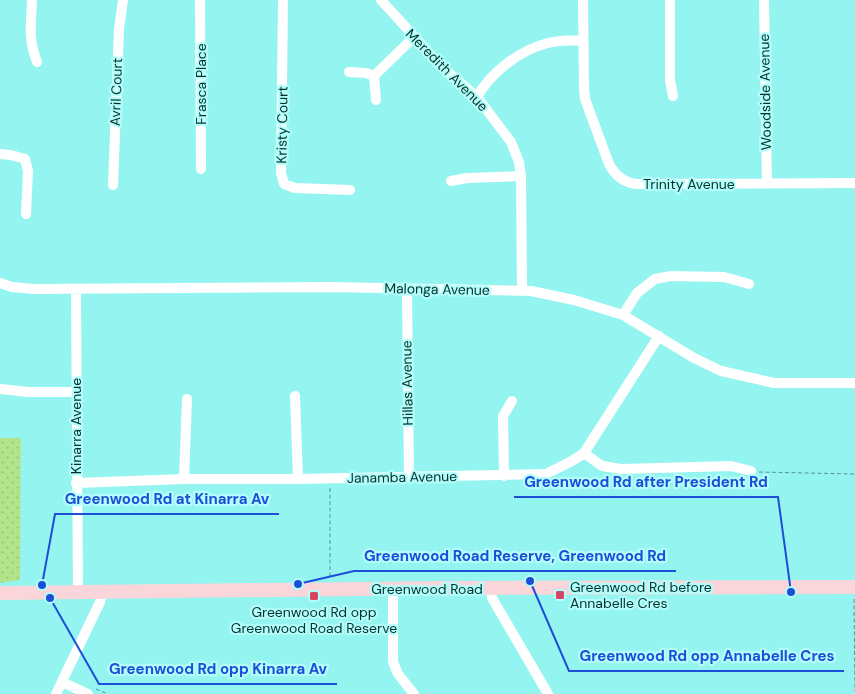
<svg xmlns="http://www.w3.org/2000/svg" width="855" height="694" viewBox="0 0 855 694" font-family="'DM Sans',sans-serif">
<style>
.park{fill:url(#park-dots)}
.lines{fill:none;stroke-linecap:round;stroke-linejoin:round}
.path{stroke:#509895;stroke-width:1;stroke-dasharray:4 2.5;stroke-linecap:butt}
.street{stroke:#fff;stroke-width:10}
.secondary{stroke:#fad5da;stroke-width:14}
.poi-dot{fill:#d54562;stroke:#b3fefa;stroke-width:2}
.labels{text-anchor:middle;dominant-baseline:central;stroke-width:4.5;stroke-linejoin:round;paint-order:stroke}
.street-label{font-size:14px;fill:#03302e;stroke:#b3fefa}
.poi-label{font-size:14px;fill:#03302e;stroke:#b3fefa;text-anchor:start}
.leader{fill:none;stroke:#1d4ed8;stroke-width:2}
.callout-dot{fill:#1d4ed8;stroke:#b3fefa;stroke-width:2}
.callout-label{font-size:15px;text-anchor:middle;font-weight:bold;fill:#1d4ed8;stroke:#b3fefa;stroke-width:4.5;stroke-linejoin:round;paint-order:stroke}
</style>
<defs>
<pattern id="park-dots" width="8" height="8" patternUnits="userSpaceOnUse" patternTransform="scale(1.25)"><rect width="8" height="8" fill="#b2e48c"/><path d="M2 2h.1M6 6h.1" fill="none" stroke="#97c479" stroke-width="1.8" stroke-linecap="round"/></pattern>
</defs>
<rect width="100%" height="100%" fill="#94f4f0"/>
<path class="park" d="M 0,438 L 21,438 L 20,580 L 0,583 Z"/>
<g class="lines">
<path class="path" d="M 759,472 L 855,474
M 330,488 L 330,579
M 854,599 L 855,691
M 96,689 L 108,694"/>
<path class="street" d="M 32,0 C 31,24 28,39 37,62
M 200,0 L 201,169
M 283,0 L 281,173 L 284,184 L 295,188 L 350,190
M 381,0 L 442,67 L 477,97 L 511,142 L 519,162 L 521,176 L 522,290
M 583,0 L 584,88 L 585,99 L 609,164 C 615,175 624,183 637,184 L 855,183
M 670,0 L 670,80 L 673,96
M 764,0 L 767,183
M 349,72 L 366,73 L 374,76
M 477,97 C 491,72 520,50 548,43 C 559,40 571,41 583,40
M 376,100 L 374,76 L 414,37
M 0,154 L 11,155 L 25,159 L 28,171 L 26,214
M 451,181 L 467,178 L 521,176
M 113,185 L 119,29 L 123,0
M 0,283 L 12,287 L 34,289 L 331,287 L 531,291 L 574,300 L 623,315 L 694,358 L 721,371 L 774,383 L 855,383
M 76,289 L 78,593
M 407,289 L 409,477
M 623,315 L 637,293 L 655,279 L 671,276 L 724,277 L 749,284
M 0,389 L 28,392 L 77,392
M 295,396 L 298,479
M 584,453 L 602,466 L 621,469 L 731,466 L 751,471
M 504,476 L 503,416 L 512,401
M 184,479 L 187,399
M 76,483 L 184,479 L 298,479 L 546,474 L 572,461 L 584,453 L 659,336
M 491,588 L 492,598 L 548,694
M 393,589 L 393,662 L 398,674 L 414,694
M 62,682 L 88,694
M 56,694 L 100,602 L 102,592"/>
<path class="secondary" d="M 0,593 L 443,588 L 855,587"/>
</g>
<g class="poi-dot">
<rect x="555" y="590" width="10" height="10" rx="2.5"/>
<rect x="309" y="591" width="10" height="10" rx="2.5"/>
</g>
<g class="labels">
<g class="street-label">
<text transform="translate(447 70) rotate(45)">Meredith Avenue</text>
<text transform="translate(201 84) rotate(-90)">Frasca Place</text>
<text transform="translate(116 92) rotate(-88)">Avril Court</text>
<text transform="translate(765 92) rotate(-91)">Woodside Avenue</text>
<text transform="translate(282 125) rotate(-89)">Kristy Court</text>
<text x="689" y="184">Trinity Avenue</text>
<text transform="translate(437 289) rotate(1)">Malonga Avenue</text>
<text transform="translate(407 383) rotate(-91)">Hillas Avenue</text>
<text transform="translate(76 426) rotate(-90)">Kinarra Avenue</text>
<text transform="translate(402 477) rotate(-1)">Janamba Avenue</text>
<text x="427" y="589">Greenwood Road</text>
</g>
<g class="poi-label">
<text x="570" y="587">Greenwood Rd before<tspan x="570" dy="16">Annabelle Cres</tspan></text>
<text x="314" y="612" text-anchor="middle">Greenwood Rd opp<tspan x="314" dy="16">Greenwood Road Reserve</tspan></text>
</g>
</g>
<path class="leader" d="M791 592L778 497H514M42 585L55 514H279M298 584L354 571H676M530 581L569 671H844M50 598L99 684H337"/>
<g class="callout-dot">
<circle cx="791" cy="592" r="5"/>
<circle cx="42" cy="585" r="5"/>
<circle cx="298" cy="584" r="5"/>
<circle cx="530" cy="581" r="5"/>
<circle cx="50" cy="598" r="5"/>
</g>
<g class="callout-label">
<text x="646" y="487">Greenwood Rd after President Rd</text>
<text x="167" y="504">Greenwood Rd at Kinarra Av</text>
<text x="515" y="561">Greenwood Road Reserve, Greenwood Rd</text>
<text x="707" y="661">Greenwood Rd opp Annabelle Cres</text>
<text x="218" y="674">Greenwood Rd opp Kinarra Av</text>
</g>
</svg>
